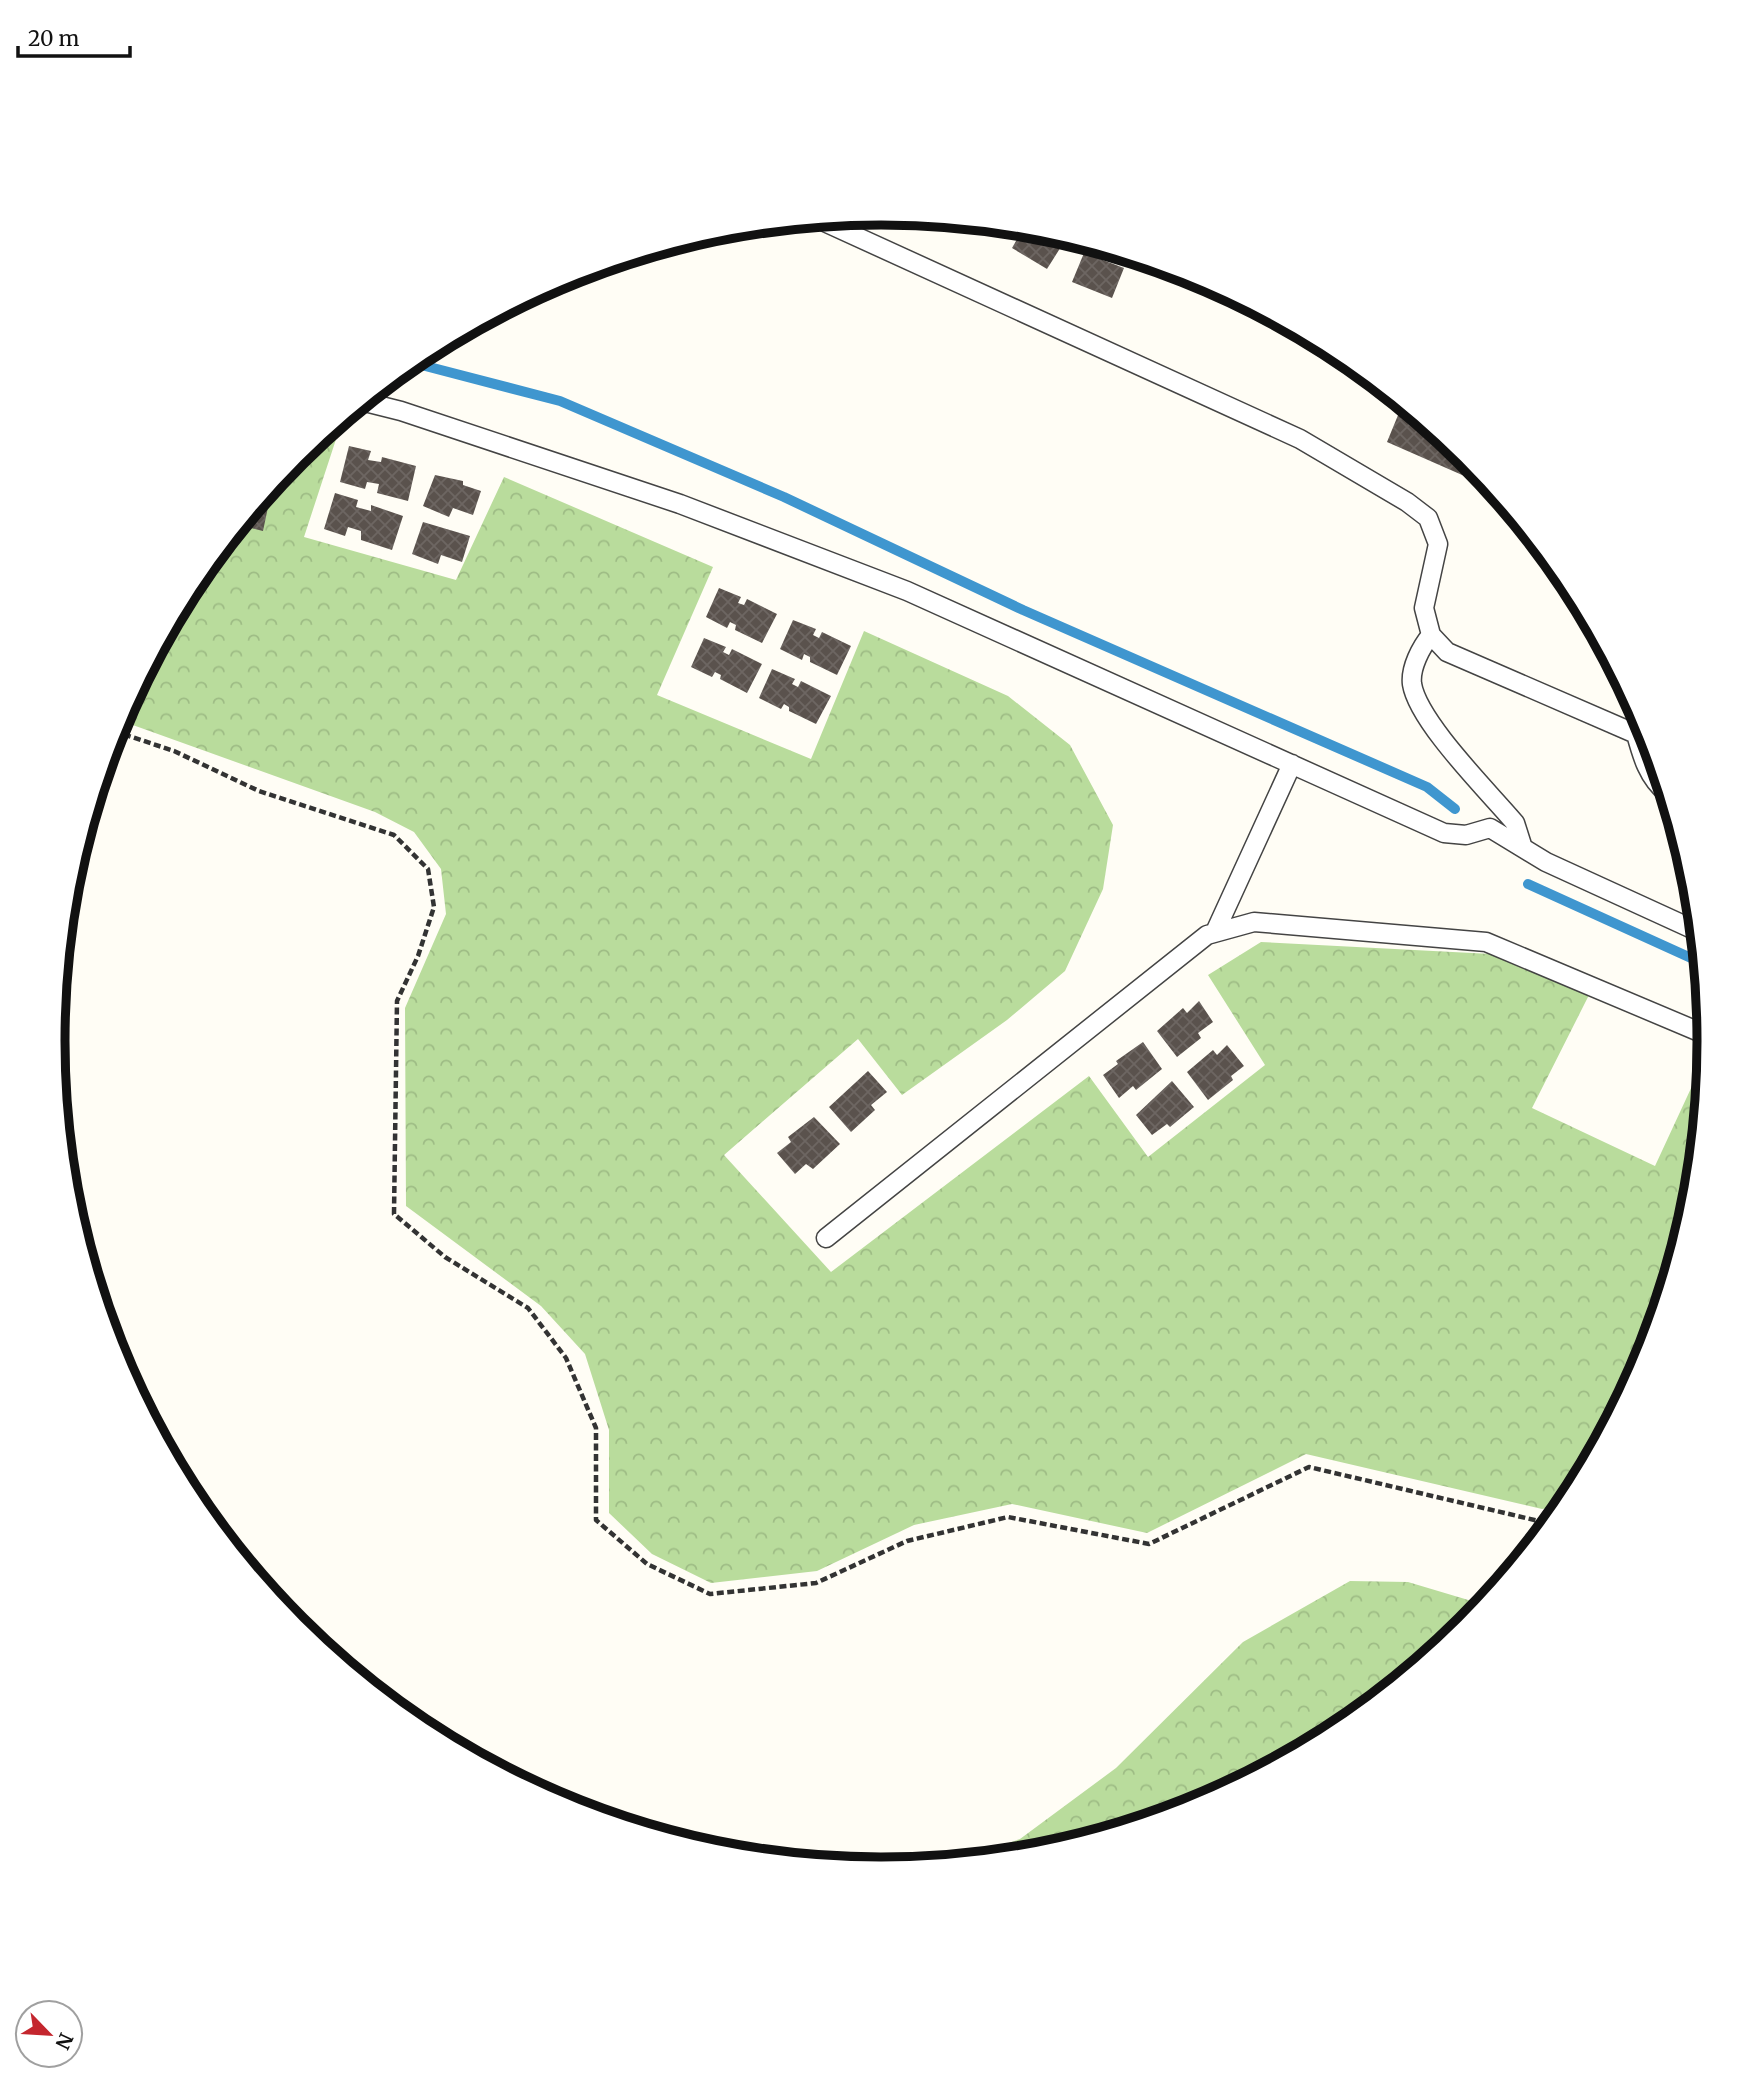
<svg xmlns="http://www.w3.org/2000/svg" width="1762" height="2083" viewBox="0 0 1762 2083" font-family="Merriweather,serif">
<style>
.forest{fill:url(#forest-crowns)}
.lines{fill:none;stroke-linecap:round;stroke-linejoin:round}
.stream{stroke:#3f96cf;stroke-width:10}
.building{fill:url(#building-cross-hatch)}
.service-casing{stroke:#444;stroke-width:21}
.path{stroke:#333;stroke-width:4.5;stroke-dasharray:7 3.5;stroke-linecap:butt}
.service{stroke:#fff;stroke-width:18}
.rim{fill:none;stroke:#111;stroke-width:9}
</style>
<defs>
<pattern id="forest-crowns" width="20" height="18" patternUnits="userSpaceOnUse" patternTransform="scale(1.75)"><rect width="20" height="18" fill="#b9dc9c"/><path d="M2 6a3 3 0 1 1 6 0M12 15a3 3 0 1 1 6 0" fill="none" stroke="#9ebc85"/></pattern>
<pattern id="building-cross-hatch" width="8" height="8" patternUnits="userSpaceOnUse" patternTransform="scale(1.75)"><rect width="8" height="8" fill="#5a524d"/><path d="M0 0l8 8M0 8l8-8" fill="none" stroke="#6d6662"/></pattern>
</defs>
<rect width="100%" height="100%" fill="#fffdf5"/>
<path class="forest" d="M 336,422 L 341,424 L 304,537 L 456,580 L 504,477 L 713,567 L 657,695 L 811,759 L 864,631 L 1008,696 L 1070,745 L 1113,825 L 1103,889 L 1065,971 L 1007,1020 L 902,1095 L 858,1039 L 724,1155 L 831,1272 L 1089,1076 L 1148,1157 L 1265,1065 L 1208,975 L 1261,942 L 1491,954 L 1589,995 L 1532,1108 L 1655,1166 L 1705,1058 L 1708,1059 L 1693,1204 L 1646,1359 L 1567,1505 L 1542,1509 L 1306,1454 L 1147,1533 L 1012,1504 L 914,1525 L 817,1571 L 711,1583 L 652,1554 L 609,1513 L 609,1430 L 585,1354 L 541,1306 L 406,1206 L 405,1008 L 446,914 L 441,869 L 414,832 L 375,812 L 130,724 L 116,725 L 192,581 L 295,455 Z
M 1350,1581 L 1408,1582 L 1485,1605 L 1467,1628 L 1341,1731 L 1198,1807 L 1042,1854 L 950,1863 L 1020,1839 L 1116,1768 L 1243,1642 Z"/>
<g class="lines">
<path class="stream" d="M 410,362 L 560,401 L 784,497 L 1023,610 L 1427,787 L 1455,809
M 1528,884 L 1702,963"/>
</g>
<path class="building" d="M 1024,227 L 1040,229 L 1064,242 L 1047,269 L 1012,248 Z
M 1084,253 L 1124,268 L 1112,298 L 1072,282 Z
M 1403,403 L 1467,456 L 1494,489 L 1387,442 Z
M 349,446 L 371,451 L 368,460 L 381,462 L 382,457 L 416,466 L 408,501 L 377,493 L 379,484 L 367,482 L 365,489 L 340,482 Z
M 435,475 L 463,481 L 463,485 L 481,491 L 473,515 L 453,508 L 449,517 L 423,506 Z
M 266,492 L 271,493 L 263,531 L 238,525 Z
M 335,493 L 358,500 L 356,507 L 371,511 L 371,505 L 403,516 L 392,550 L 361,540 L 361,531 L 348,527 L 345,536 L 324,529 Z
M 423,522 L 470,536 L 462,562 L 441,555 L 438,564 L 412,554 Z
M 719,588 L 741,597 L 738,603 L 744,605 L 747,599 L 777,614 L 762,643 L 735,630 L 736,625 L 730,622 L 727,628 L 706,617 Z
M 793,620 L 816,629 L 813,635 L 819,638 L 822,632 L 851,646 L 837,675 L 810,662 L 810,657 L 804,654 L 802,660 L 780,649 Z
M 704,638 L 726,647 L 723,652 L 729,655 L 732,649 L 762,664 L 747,693 L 720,679 L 721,675 L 715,672 L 712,677 L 691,667 Z
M 772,669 L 795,679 L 792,684 L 798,687 L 801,681 L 831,696 L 816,724 L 789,711 L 789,707 L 784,704 L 781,709 L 759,698 Z
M 1199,1001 L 1213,1022 L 1198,1033 L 1201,1038 L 1177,1057 L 1157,1031 L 1183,1008 L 1187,1013 Z
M 1143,1042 L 1162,1069 L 1136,1090 L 1133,1086 L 1119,1098 L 1103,1075 L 1118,1064 L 1116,1061 Z
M 1227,1045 L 1244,1066 L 1231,1076 L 1233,1080 L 1208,1100 L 1187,1072 L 1213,1050 L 1217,1055 Z
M 868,1071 L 887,1092 L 871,1105 L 875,1110 L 851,1132 L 829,1107 Z
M 1172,1081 L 1194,1107 L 1170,1127 L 1167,1124 L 1152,1135 L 1136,1115 Z
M 814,1117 L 840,1144 L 813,1169 L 806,1164 L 795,1174 L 777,1153 L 791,1142 L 788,1137 Z"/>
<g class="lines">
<defs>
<path id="service" d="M 818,219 L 1300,439 L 1407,502 L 1428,518 L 1438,544 L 1424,608 L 1431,635 L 1447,652 L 1636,734
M 361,401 L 401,411 L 680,504 L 907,591 L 1444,833 L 1466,835 L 1490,828 L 1546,862 L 1699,932
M 1431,635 C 1421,647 1410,668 1412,684 C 1418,722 1489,792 1515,823 L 1522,845
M 1645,721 L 1636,734 C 1642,756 1648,778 1667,793
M 1215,932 L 1292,764
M 826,1238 L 1207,935 L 1254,922 L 1486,942 L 1709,1036"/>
</defs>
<use href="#service" class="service-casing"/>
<path class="path" d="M 114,731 L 174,751 L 259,791 L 394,835 L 428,869 L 434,907 L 418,956 L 397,1001 L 394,1214 L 445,1257 L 528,1308 L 566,1358 L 596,1428 L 596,1520 L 647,1564 L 710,1594 L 816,1583 L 907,1541 L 1008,1517 L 1149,1544 L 1309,1467 L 1543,1522 L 1554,1521"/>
<use href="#service" class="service"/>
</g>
<path d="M0 0H1762V2083H0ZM65 1041a816 816 0 1 1 1632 0a816 816 0 1 1-1632 0Z" fill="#fff" fill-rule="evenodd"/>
<path class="rim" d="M65 1041a816 816 0 1 1 1632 0a816 816 0 1 1-1632 0Z"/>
<g transform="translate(49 2034) rotate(115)"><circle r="33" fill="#ffffff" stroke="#a0a0a0" stroke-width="2"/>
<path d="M0-5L12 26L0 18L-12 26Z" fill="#c4262e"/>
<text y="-10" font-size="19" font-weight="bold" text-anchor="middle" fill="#111111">N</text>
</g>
<path d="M18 46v10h112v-10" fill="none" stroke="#111111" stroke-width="3.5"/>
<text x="28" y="46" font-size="21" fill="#111111" stroke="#ffffff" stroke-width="5" paint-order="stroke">20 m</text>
</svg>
